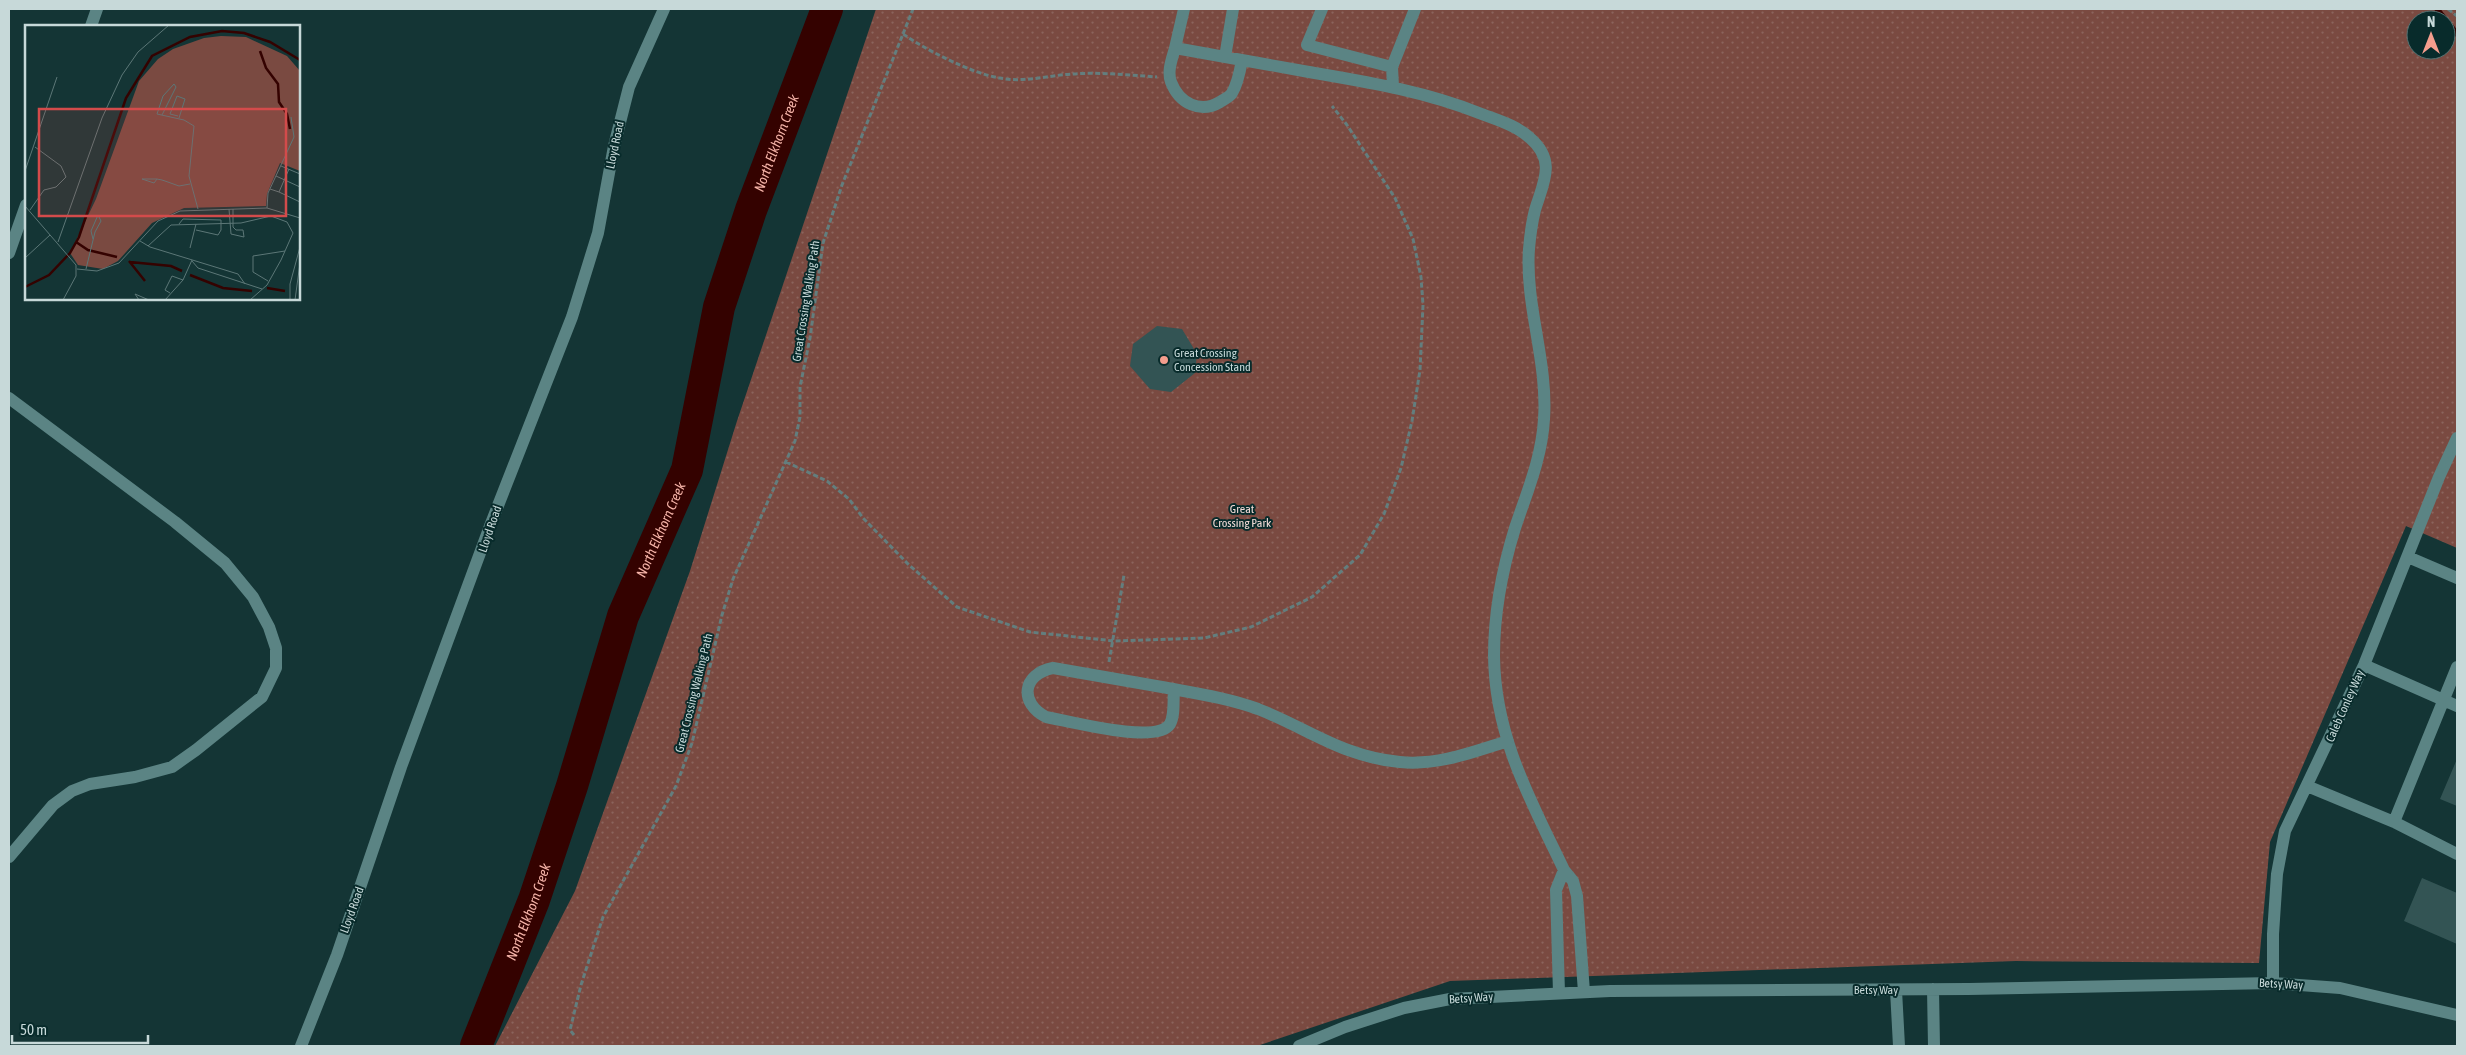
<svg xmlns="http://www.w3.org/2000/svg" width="2466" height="1055" viewBox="0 0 2466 1055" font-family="'Asap Condensed',sans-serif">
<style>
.park{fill:url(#park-dots);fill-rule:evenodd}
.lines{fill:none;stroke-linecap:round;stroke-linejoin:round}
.stream{stroke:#340200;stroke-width:5.5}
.river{stroke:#340200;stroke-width:32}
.building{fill:#335454}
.path{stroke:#637e7e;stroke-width:3;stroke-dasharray:5 2.5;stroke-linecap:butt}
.minor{stroke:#5b8484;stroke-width:12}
.poi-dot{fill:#f49d8d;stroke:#082b2b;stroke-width:2}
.labels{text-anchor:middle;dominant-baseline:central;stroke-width:4;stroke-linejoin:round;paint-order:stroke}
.street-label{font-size:12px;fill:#c7d9d9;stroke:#082b2b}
.poi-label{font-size:12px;fill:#c7d9d9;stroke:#082b2b;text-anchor:start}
.park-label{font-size:12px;fill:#f3dcd8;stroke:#082b2b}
.water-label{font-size:14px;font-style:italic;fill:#f6b4a8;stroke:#082b2b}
.inset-river{fill:none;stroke:#340200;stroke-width:2.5}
.inset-road{fill:none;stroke:#5c7777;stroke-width:1}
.view{fill:#d34b4b;fill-opacity:0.15;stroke:#d34b4b;stroke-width:2.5}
.inset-edge{fill:none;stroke:#c7d9d9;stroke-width:2.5}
</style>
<defs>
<pattern id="park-dots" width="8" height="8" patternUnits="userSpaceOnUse" patternTransform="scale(1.25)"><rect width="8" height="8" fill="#7a4a41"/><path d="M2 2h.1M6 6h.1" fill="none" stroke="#8b645c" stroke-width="1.8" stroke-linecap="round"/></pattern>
</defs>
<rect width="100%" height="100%" fill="#143535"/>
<path class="park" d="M 876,9 L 2457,9 L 2457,548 L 2406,526 L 2270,842 L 2259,963 L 2016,961 L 1450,981 L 1257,1046 L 495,1046 L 575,891 L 690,571 L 737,421 ZM 2416,20 L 2446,20 L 2446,50 L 2416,50 Z"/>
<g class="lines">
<path class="stream" d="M 2437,9 L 2457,34"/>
<path class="river" id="s1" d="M 476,1046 L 534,900 L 572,786 L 623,616 L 687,470 L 719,307 L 751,210 L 827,9"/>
</g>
<path class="building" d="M 1157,326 L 1182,329 L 1197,354 L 1195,373 L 1171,392 L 1150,389 L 1130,366 L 1133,344 Z
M 2457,759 L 2457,806 L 2440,799 Z
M 2422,878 L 2457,893 L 2457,944 L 2404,921 Z"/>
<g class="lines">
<path class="path" d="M 2448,9 L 2457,16
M 903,34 L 913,9
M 786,462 L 827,481 L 849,499 L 863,518 L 908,564 L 957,607 L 1030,632 L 1114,641 L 1204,638 L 1251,627 L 1312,597 L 1360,555 L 1384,514 L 1401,468 L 1412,421 L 1420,370 L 1423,305 L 1421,277 L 1413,239 L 1395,198 L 1347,125 L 1332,106
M 1109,662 L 1124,575
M 574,1035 L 570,1030 L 581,985 L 603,917 L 676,786 L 692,743 L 722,615 L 733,579 L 795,441 L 800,417 L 800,387 L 810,338 L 823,243 L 842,185 L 903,34 C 926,50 973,74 1000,78 C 1025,83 1049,75 1073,74 C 1100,72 1129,75 1157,77"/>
<path class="minor" d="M 1184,9 L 1175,48 C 1219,56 1264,64 1309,72 C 1367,82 1424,91 1479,113 C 1497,120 1516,125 1530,138 C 1557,161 1543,183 1535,210 C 1532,222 1530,237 1529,249 C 1525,306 1548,361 1544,419 C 1542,457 1527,492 1515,528 C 1502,570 1494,612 1494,656 C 1495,737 1530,799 1564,870 L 1573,881 L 1577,896 L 1584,992
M 1322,9 L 1307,45 L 1392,67
M 91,26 L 97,9
M 1175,48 C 1172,59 1167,71 1171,82 C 1179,103 1200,114 1220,102 C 1224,99 1230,97 1232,93 C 1238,83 1240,71 1242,60
M 1225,57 L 1233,9
M 1393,86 L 1392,67 L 1415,9
M 9,253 L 26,205
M 9,398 L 175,522 L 225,563 L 253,597 L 269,627 L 276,648 L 276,668 L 262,697 L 196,750 L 172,767 L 135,777 L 90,784 L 72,791 L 53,805 L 9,857
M 2408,557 L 2457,578
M 2364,665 L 2457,706
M 1174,689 C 1173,700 1175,715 1170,724 C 1157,745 1069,721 1046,717 C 1019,703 1022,674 1053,668 L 1162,687 C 1194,693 1228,698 1258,709 C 1309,729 1343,757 1400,762 C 1437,766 1473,752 1508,741
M 2307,786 L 2394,822 L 2457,667
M 2394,822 L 2457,854
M 2273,983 L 2273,934 L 2277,874 L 2285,831 L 2364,665 L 2439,477 L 2457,438
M 1933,989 L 1934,1046
M 1896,990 L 1899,1046
M 1559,993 L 1556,890 L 1564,870
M 301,1046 L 337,955 L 401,767 L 490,526 L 572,317 L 598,233 L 614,146 L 629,87 L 664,9
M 1299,1046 L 1345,1027 L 1404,1008 L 1450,999 L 1610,991 L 1969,989 L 2273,983 L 2340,988 L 2457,1015"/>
</g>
<circle class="poi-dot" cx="1164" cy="360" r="5"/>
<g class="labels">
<g class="street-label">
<text transform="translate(615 145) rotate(-78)">Lloyd Road</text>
<text transform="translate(806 301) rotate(-81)">Great Crossing Walking Path</text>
<text transform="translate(490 529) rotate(-71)">Lloyd Road</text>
<text transform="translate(694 693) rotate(-76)">Great Crossing Walking Path</text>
<text transform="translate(2345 706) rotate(-66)">Caleb Conley Way</text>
<text transform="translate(352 910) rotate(-70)">Lloyd Road</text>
<text transform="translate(2281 984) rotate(3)">Betsy Way</text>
<text x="1876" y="990">Betsy Way</text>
<text transform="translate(1471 998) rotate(-4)">Betsy Way</text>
</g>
<g class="poi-label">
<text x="1174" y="353">Great Crossing<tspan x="1174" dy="14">Concession Stand</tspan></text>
</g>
<g class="park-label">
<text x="1242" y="509">Great<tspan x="1242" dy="14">Crossing Park</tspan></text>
</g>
<g class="water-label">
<text stroke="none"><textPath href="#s1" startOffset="954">North Elkhorn Creek</textPath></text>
<text stroke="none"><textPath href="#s1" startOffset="549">North Elkhorn Creek</textPath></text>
<text stroke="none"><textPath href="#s1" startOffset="144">North Elkhorn Creek</textPath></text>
</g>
</g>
<g transform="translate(25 25)">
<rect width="275" height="275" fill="#143535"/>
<path d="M 196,11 L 221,12 L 262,31 L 275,46 L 275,146 L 255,138 L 242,169 L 241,181 L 159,183 L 127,198 L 93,236 L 78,244 L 53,240 L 45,228 L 71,174 L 114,56 L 133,34 L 148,24 L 179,13 Z" fill="#7a4a41"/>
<path class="inset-river" d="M 235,26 L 241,43 L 253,59 L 254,77 L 262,89 L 265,104M 51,217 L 63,225 L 92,232M 104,236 L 120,256M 105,237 L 146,241 L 157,246M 165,250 L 198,263 L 227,266M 0,262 L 24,250 L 45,228 L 54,212 L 101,73 L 127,31 L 165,12 L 197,6 L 219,8 L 245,17 L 275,35M 242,263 L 260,266"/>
<path class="inset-road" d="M 137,90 L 151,62 L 149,59 L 138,71 L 132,89 L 159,95 L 169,101 L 164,151 L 173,184M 153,91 L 145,89 L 152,71 L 160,74 L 154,93M 256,141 L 275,149M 0,146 L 32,52M 251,151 L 275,162M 132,154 L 129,158 L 117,154 L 132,154 L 137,155 L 140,156 L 154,161 L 165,159M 245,164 L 254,167 L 264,144M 254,167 L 275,177M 0,181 L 51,240 L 51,251 L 38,275M 242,183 L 243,168 L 269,112 L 266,92M 204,184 L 206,209 L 219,212 L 218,205 L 211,205M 208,184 L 208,202 L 211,205M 5,185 L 19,165 L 31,162 L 41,152 L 36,141 L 10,122M 154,199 L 158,194 L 196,195 L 196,205 L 193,210 L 171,205M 68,214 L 66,206 L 73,190M 115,216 L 125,222 L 213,249 L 220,259M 33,217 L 77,93 L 97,50 L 113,27 L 144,0M 123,221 L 146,200 L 216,198 L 246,191 L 262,197 L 268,208 L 256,235 L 242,260 L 225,275M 165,223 L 171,199M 0,233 L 25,210M 167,236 L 173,243 L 237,264M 52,244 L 72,246 L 94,238 L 133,196 L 155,186 L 242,183 L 275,193M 61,244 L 70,207 L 76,196 L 73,190M 243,256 L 228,247 L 228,231 L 260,226M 145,268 L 140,265 L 147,251 L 158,255M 114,275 L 110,269 L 124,275M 140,275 L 158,255 L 167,235M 265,275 L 265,259 L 275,222M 270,275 L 275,238"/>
<path class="view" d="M 14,84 L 261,84 L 261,191 L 14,191 Z"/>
<rect width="275" height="275" class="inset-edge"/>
</g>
<rect width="2466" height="1055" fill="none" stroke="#c7d9d9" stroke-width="20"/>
<g transform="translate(2431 35)"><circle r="24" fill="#082b2b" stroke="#547171"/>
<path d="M0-4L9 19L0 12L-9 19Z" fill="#f49d8d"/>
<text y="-8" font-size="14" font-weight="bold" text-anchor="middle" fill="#c7d9d9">N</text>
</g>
<path d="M12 1035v8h136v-8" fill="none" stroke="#c7d9d9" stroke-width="2.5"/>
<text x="20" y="1035" font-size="15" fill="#c7d9d9" stroke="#082b2b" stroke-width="4" paint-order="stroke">50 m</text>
</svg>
